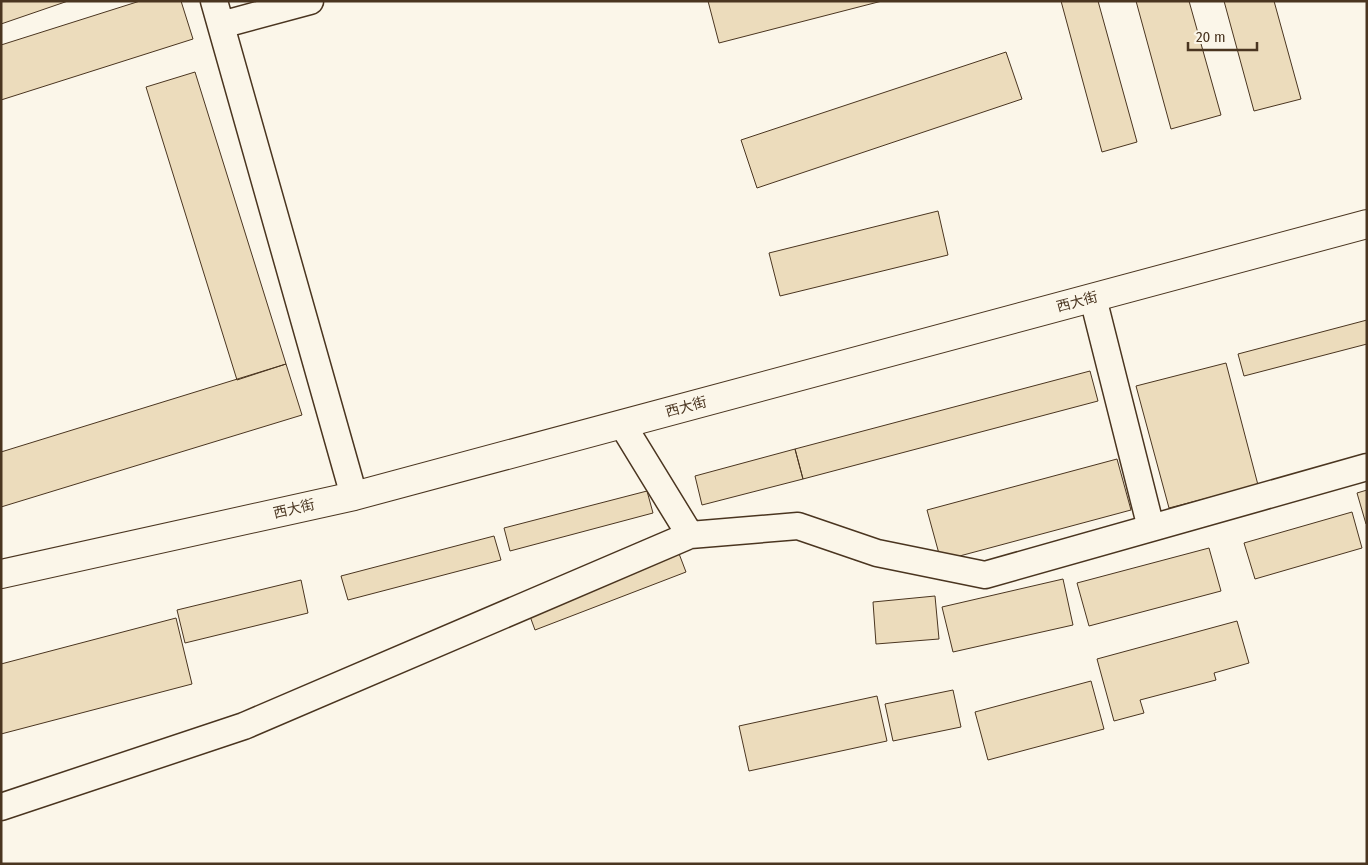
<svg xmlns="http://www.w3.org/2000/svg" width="1368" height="865" viewBox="0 0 1368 865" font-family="'Fira Sans Condensed','Noto Sans SC',sans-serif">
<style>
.building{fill:#ecdcbc;stroke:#4a3520}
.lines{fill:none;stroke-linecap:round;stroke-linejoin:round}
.minor-casing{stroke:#4a3520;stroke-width:29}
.highway-casing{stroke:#4a3520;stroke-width:30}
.minor{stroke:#fbf6e9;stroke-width:26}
.highway{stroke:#fbf6e9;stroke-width:28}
.labels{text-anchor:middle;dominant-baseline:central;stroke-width:4;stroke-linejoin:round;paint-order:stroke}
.street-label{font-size:14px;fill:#4a3520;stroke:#fbf6e9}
</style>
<rect width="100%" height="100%" fill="#fbf6e9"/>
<path class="building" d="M 1,1 L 68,1 L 1,24 Z
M 140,1 L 181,1 L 193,39 L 1,100 L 1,45 Z
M 708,1 L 882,1 L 719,43 Z
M 1061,1 L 1098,1 L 1137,142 L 1102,152 Z
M 1136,1 L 1189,1 L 1221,115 L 1171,129 Z
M 1224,1 L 1274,1 L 1301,99 L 1254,111 Z
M 1006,52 L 1022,99 L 757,188 L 741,140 Z
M 195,72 L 286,364 L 237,380 L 146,87 Z
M 938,211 L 948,255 L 780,296 L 769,253 Z
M 1367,320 L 1367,344 L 1244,376 L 1238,354 Z
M 1226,363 L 1258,485 L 1169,508 L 1136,386 Z
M 286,364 L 302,415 L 1,507 L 1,452 Z
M 1090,371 L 1098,401 L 803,479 L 795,449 Z
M 795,449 L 803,479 L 702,505 L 695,476 Z
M 1117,459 L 1131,510 L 941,561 L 927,510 Z
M 1367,490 L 1367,523 L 1366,524 L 1357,493 Z
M 647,491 L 653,513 L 510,551 L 504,528 Z
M 1352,512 L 1362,548 L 1255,579 L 1244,543 Z
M 494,536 L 501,560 L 348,600 L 341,576 Z
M 1209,548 L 1221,591 L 1089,626 L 1077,583 Z
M 678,551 L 686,572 L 535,630 L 527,608 Z
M 1063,579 L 1073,625 L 953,652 L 942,607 Z
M 301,580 L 308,613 L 185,643 L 177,610 Z
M 935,596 L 939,639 L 876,644 L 873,602 Z
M 176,618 L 192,684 L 1,734 L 1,664 Z
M 1237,621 L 1249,663 L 1214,673 L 1216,680 L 1140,700 L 1144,713 L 1114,721 L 1097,659 Z
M 1091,681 L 1104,729 L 988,760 L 975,712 Z
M 953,690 L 961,727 L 893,741 L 885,704 Z
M 877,696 L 887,741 L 749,771 L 739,726 Z"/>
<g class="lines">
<defs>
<path id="minor" d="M 214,1 L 354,496
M 221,25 L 310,1
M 1093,298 L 1151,528
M 622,424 L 690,535 L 798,526 L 877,553 L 985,575 L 1367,467
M 1,807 L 244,726 L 690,535"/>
<path id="highway" d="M 1,574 L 354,496 L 1367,224"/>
</defs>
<use href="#minor" class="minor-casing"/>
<use href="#highway" class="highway-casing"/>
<use href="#minor" class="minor"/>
<use href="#highway" class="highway"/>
</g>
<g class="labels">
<g class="street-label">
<text transform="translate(1077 302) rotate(-15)">西大街</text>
<text transform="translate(686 407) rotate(-15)">西大街</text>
<text transform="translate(294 509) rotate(-13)">西大街</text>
</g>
</g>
<rect width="1368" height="865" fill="none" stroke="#4a3520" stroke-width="5"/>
<path d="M1188 42v8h69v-8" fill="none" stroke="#4a3520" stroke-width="2.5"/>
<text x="1196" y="42" font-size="15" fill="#4a3520" stroke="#fbf6e9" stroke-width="4" paint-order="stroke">20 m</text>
</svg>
